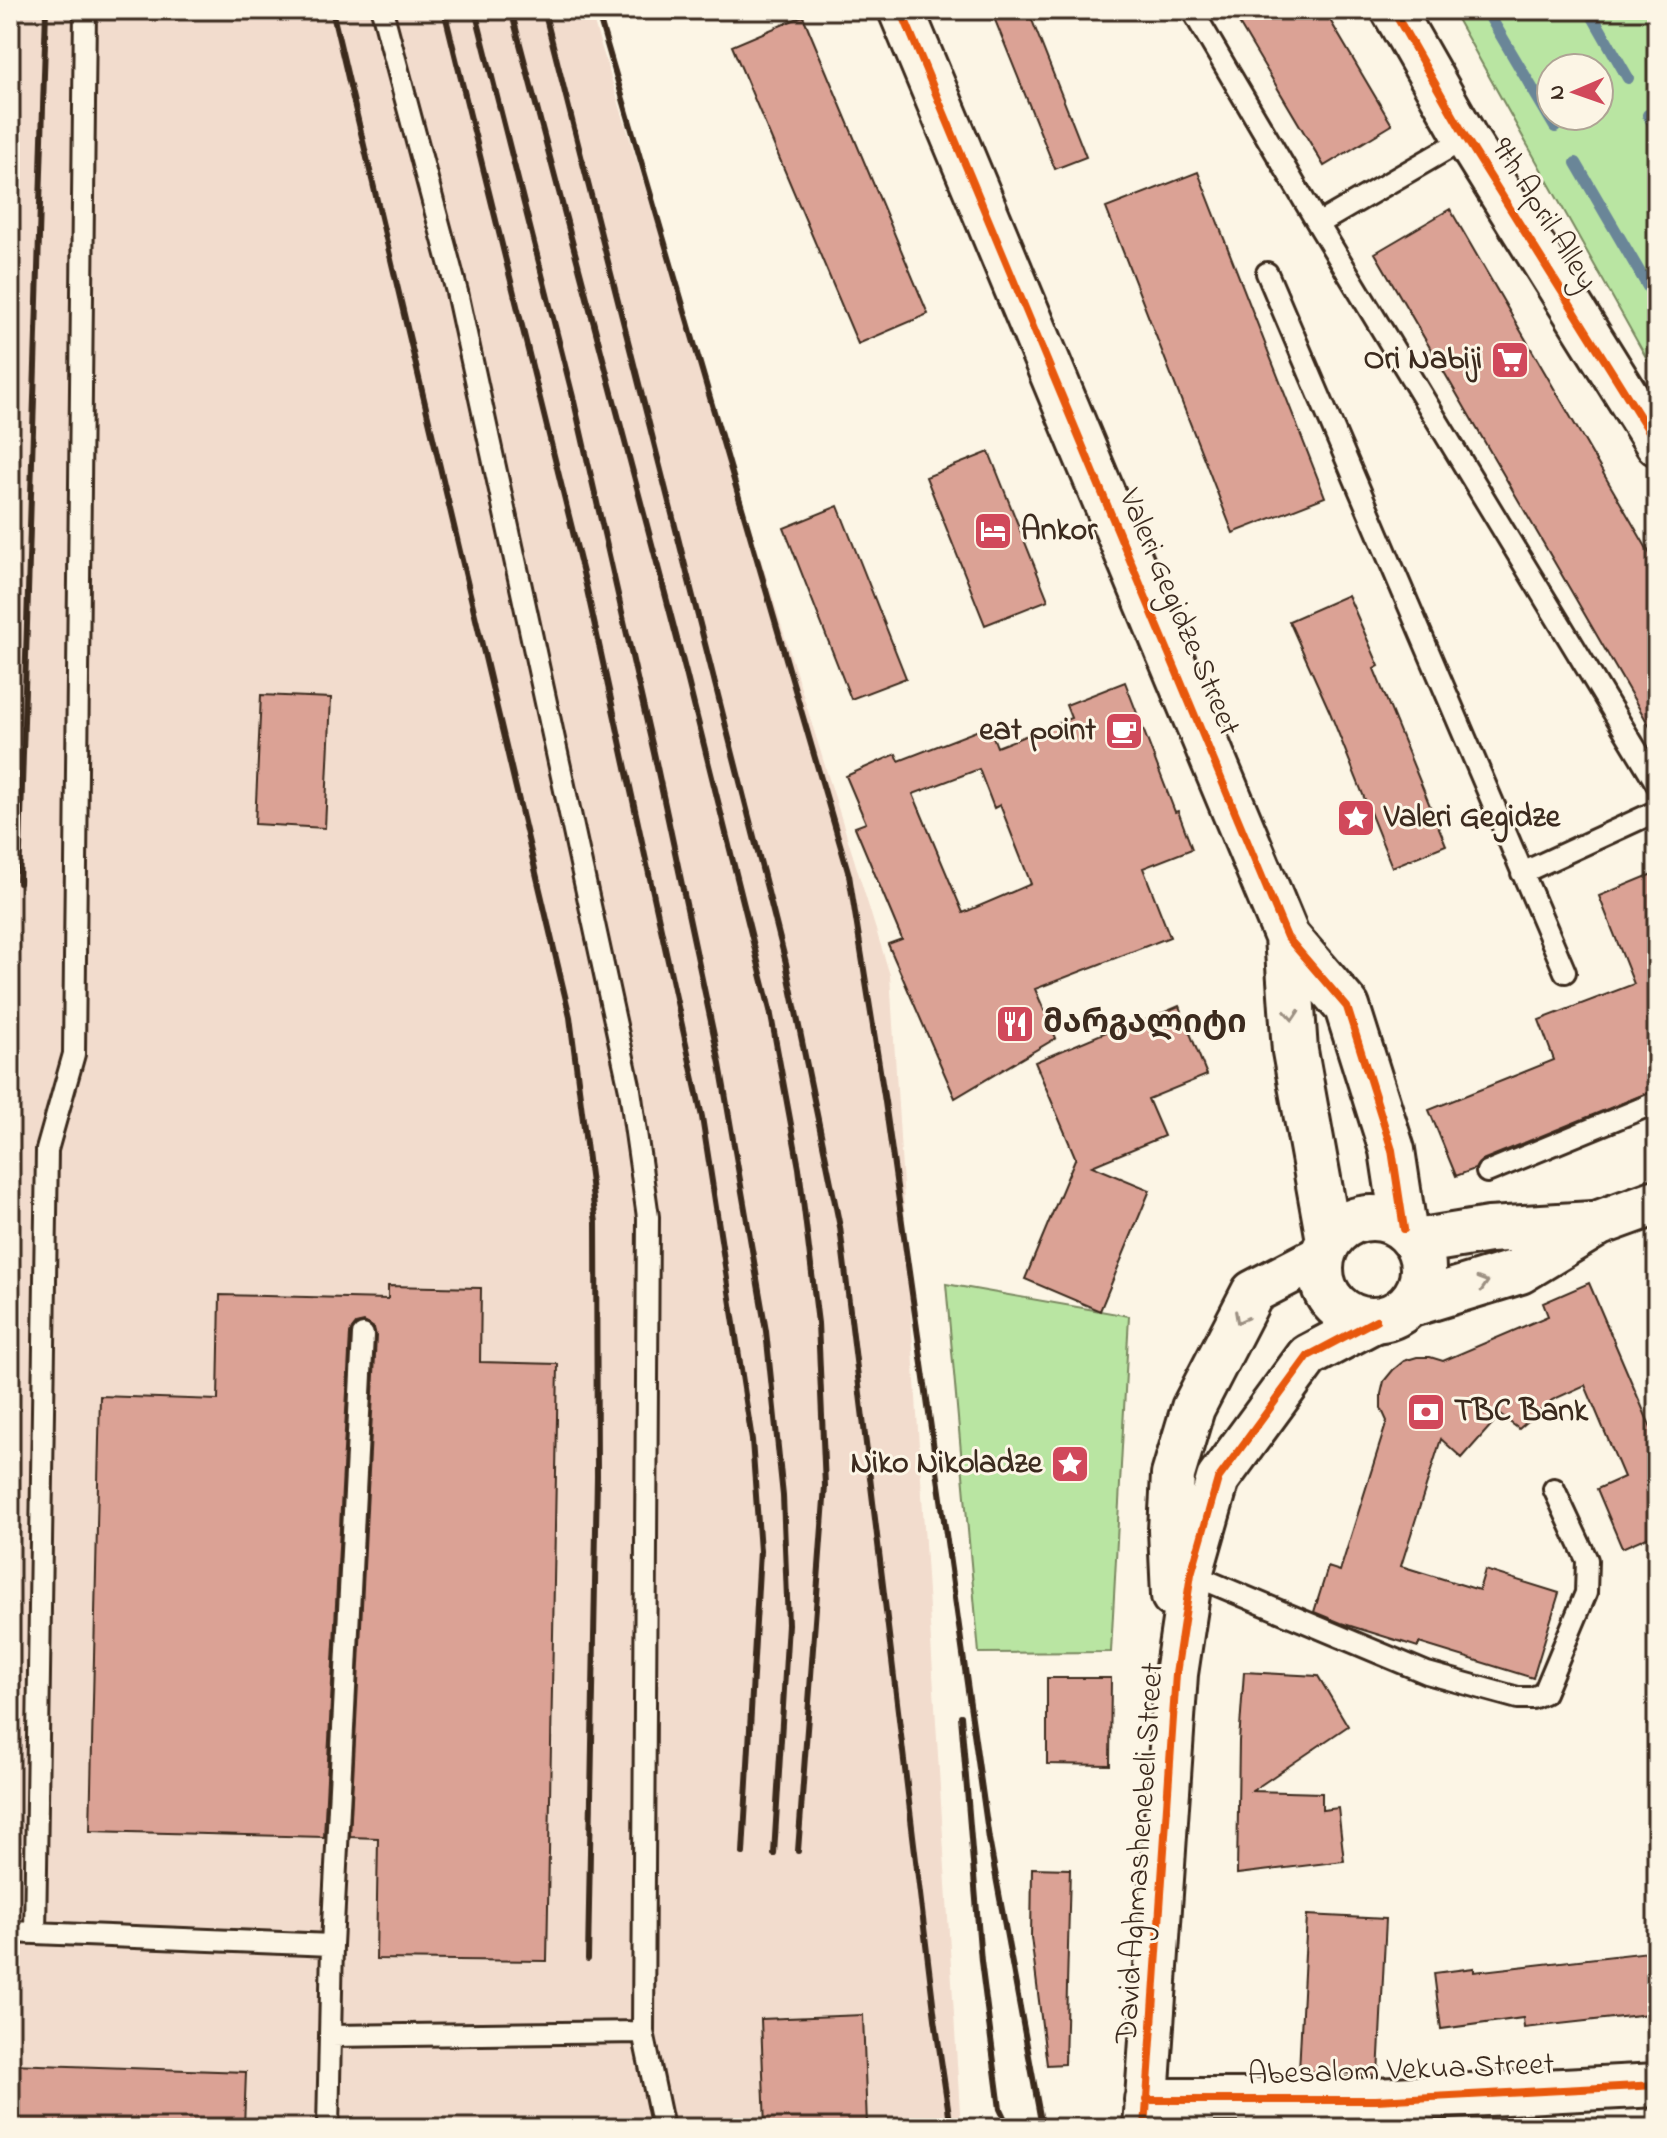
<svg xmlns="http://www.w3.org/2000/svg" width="1667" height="2138" viewBox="0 0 1667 2138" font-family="'Indie Flower','Noto Sans Georgian',sans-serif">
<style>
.built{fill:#f2dccd}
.green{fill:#b9e5a2;stroke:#7a8860;stroke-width:2;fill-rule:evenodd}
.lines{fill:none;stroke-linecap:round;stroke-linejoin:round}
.stream{stroke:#6a8698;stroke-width:12}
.building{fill:#dba295;stroke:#3b2a1e;stroke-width:2;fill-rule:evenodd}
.lane-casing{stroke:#3b2a1e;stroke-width:26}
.street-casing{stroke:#3b2a1e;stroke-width:48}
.secondary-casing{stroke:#3b2a1e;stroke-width:50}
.lane{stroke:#fcf5e5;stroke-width:20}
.street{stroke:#fcf5e5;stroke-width:42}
.secondary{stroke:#fcf5e5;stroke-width:44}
.rail{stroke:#3b2a1e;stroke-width:6}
.cycleway-casing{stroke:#fcf5e5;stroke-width:13}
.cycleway{stroke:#e8590c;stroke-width:8}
.oneway{stroke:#9c9082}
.labels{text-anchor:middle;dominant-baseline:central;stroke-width:6;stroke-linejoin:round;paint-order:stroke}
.street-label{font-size:32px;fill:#3b2a1e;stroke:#fcf5e5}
.poi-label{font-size:32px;font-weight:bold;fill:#3b2a1e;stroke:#fcf5e5;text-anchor:start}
</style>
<rect width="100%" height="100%" fill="#fcf5e5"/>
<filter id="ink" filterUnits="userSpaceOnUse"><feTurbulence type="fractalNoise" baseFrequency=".0125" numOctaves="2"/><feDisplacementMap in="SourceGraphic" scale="16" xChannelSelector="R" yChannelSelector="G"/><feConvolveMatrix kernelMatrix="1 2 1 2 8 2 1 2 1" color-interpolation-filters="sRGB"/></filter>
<g filter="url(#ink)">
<path class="built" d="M 10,10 L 590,10 L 890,975 L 961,2128 L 10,2128 Z"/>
<path class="green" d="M 1452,10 L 1645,10 L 1657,30 L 1657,377 ZM 1551,68 L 1599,68 L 1599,116 L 1551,116 Z
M 946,1284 L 1129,1316 L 1111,1652 L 979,1653 Z"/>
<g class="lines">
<path class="stream" d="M 1486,10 L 1555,127
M 1589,10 L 1628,78
M 1648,115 L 1657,130
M 1576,163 L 1657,302"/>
</g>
<path class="building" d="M 991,10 L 1028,10 L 1086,157 L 1055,169 Z
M 1231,10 L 1324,10 L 1392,125 L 1324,166 Z
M 803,16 L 928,314 L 858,344 L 732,46 Z
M 1198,172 L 1325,497 L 1233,533 L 1106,208 Z
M 1450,209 L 1657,566 L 1657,739 L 1375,253 Z
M 989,452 L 1048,600 L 985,625 L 926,477 Z
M 838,506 L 906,678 L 851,699 L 784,528 Z
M 1348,595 L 1379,666 L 1374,669 L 1446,845 L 1392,867 L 1329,710 L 1289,621 Z
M 1125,682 L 1175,812 L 1178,811 L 1192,849 L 1143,868 L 1170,937 L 1035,989 L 1056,1038 L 955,1098 L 888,944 L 902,939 L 855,827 L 866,823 L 846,776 L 896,754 L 899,761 L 989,726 L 997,747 L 1071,718 L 1066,705 ZM 979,769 L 994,808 L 1000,805 L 1031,884 L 963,913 L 913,794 Z
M 261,695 L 331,698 L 325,828 L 255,824 Z
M 1657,872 L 1657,1089 L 1482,1160 L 1475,1169 L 1456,1176 L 1429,1110 L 1554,1060 L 1539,1020 L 1634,984 L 1599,896 Z
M 1179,1006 L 1207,1075 L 1148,1099 L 1164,1136 L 1092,1166 L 1150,1190 L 1100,1311 L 1025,1279 L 1075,1159 L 1076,1159 L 1035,1062 L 1118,1027 L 1120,1031 Z
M 1589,1283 L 1657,1442 L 1657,1555 L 1649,1536 L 1622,1548 L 1597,1489 L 1624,1477 L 1585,1385 L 1552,1400 L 1519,1429 L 1500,1415 L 1462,1458 L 1441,1439 L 1401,1566 L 1479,1590 L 1485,1570 L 1559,1593 L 1533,1678 L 1419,1643 L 1418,1647 L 1341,1623 L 1314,1612 L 1328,1567 L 1340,1571 L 1387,1421 L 1381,1408 L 1381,1394 L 1384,1381 L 1393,1370 L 1404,1361 L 1417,1357 L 1430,1357 L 1443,1361 L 1548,1316 L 1543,1303 Z
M 388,1286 L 481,1288 L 480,1362 L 558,1364 L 547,1961 L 376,1959 L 378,1838 L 350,1837 L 376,1336 L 374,1328 L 364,1322 L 356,1324 L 352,1329 L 350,1334 L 324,1837 L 90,1831 L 100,1396 L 218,1400 L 220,1295 L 388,1299 Z
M 1244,1672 L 1318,1676 L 1348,1726 L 1252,1791 L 1322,1793 L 1322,1810 L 1338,1808 L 1344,1861 L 1237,1874 L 1239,1741 Z
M 1047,1678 L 1111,1678 L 1110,1765 L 1047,1764 Z
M 1032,1868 L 1070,1869 L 1065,2064 L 1047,2065 L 1031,1937 Z
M 1307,1915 L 1386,1919 L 1378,2075 L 1299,2071 Z
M 1657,1951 L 1657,2013 L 1524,2028 L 1523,2018 L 1441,2029 L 1434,1973 L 1474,1968 L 1474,1972 Z
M 863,2015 L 867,2126 L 765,2128 L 761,2019 Z
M 10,2064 L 246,2072 L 244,2128 L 10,2128 Z"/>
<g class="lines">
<defs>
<path id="lane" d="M 382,10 L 457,292 L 630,1090 L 648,1217 L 643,2032 L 663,2128
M 1192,10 L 1318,224
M 1466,138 L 1318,224 L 1657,784
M 1267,273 L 1565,972
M 1522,873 L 1657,811
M 1487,1172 L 1657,1102
M 1191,1574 L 1427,1673 L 1518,1698 L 1532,1698 L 1544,1693 L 1586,1593 L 1587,1560 L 1554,1489
M 10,1932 L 332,1945
M 35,1933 L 47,1150 L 74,1054 L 85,10
M 331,2036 L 643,2032
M 328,2128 L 332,1945 L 363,1335"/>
<path id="street" d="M 1393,10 L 1466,138 L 1657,444
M 1173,1596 L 1170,1530 L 1173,1475 L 1193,1408 L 1253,1292 L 1322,1256
M 1146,2100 L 1376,2100 L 1657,2085
M 1145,2128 L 1176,1674 L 1191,1574 L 1218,1479 L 1308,1356 L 1376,1320"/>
<path id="secondary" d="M 901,10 L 1287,937 L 1347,1007 L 1392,1150 L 1404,1229
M 1287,937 L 1295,1051 L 1329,1240
M1321 1269a51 51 0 1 1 102 0a51 51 0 1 1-102 0Z
M 1416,1242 L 1489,1230 L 1593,1224
M 1408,1305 L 1520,1271 L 1599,1223 L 1657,1202"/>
</defs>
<use href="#lane" class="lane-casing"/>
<use href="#street" class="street-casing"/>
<use href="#secondary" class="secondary-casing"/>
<use href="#lane" class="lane"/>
<use href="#street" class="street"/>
<use href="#secondary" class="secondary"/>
<path class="rail" d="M 332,10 L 570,1017 L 596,1223 L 597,1476 L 588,1959
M 444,10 L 586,585 L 702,1117 L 752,1440 L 760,1551 L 743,1853
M 475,10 L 573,397 L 654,753 L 720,1064 L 766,1331 L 783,1496 L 788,1624 L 774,1854
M 511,10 L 686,673 L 770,1010 L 799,1168 L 818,1323 L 825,1486 L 798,1851
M 544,10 L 786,963 L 840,1227 L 935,2019 L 951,2128
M 597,10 L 849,875 L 885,1102 L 989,1839 L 1040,2116 L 1045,2128
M 19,883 L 46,10
M 961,1716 L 981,1961 L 1000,2109 L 1009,2128"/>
<defs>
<path id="cycleway" d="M 901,10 L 1287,937 L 1347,1007 L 1392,1150 L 1404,1229
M 1393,10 L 1466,138 L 1657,444
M 1146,2100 L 1376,2100 L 1657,2085
M 1145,2128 L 1176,1674 L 1191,1574 L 1218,1479 L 1308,1356 L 1376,1320"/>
</defs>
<use href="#cycleway" class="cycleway-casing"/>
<use href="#cycleway" class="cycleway"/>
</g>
<defs><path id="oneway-chevron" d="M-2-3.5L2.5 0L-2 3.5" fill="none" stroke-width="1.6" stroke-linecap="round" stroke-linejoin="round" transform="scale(2)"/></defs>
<g class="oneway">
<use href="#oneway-chevron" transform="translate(1292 1015) rotate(86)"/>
<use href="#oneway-chevron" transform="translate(1483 1283) rotate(-17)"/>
<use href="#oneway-chevron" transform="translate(1240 1318) rotate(118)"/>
</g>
</g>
<defs>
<symbol id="supermarket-square" viewBox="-11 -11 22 22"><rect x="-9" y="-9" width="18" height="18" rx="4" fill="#d1495b" stroke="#fcf5e5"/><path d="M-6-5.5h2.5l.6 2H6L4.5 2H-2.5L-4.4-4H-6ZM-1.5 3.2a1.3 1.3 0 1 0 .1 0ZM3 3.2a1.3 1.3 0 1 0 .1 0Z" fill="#fff"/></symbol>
<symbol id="hotel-square" viewBox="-11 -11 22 22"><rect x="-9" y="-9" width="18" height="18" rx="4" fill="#d1495b" stroke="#fcf5e5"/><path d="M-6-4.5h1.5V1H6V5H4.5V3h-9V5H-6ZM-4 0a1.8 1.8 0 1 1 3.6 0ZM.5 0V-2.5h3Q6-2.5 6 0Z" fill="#fff"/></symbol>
<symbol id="cafe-square" viewBox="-11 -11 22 22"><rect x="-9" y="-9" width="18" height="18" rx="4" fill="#d1495b" stroke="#fcf5e5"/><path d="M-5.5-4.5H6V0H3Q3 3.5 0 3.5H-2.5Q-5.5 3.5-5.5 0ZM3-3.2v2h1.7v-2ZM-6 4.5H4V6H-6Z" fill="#fff"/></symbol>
<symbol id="sight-square" viewBox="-11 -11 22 22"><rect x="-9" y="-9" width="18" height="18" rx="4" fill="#d1495b" stroke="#fcf5e5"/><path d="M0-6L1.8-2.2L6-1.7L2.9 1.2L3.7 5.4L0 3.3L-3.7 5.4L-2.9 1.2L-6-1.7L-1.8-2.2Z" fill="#fff"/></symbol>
<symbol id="restaurant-square" viewBox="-11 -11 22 22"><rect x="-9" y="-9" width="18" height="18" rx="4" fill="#d1495b" stroke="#fcf5e5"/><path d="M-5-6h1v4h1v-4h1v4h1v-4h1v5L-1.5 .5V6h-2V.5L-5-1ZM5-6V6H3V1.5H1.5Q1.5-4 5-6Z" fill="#fff"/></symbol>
<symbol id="bank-square" viewBox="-11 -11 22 22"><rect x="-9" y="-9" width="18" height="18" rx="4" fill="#d1495b" stroke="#fcf5e5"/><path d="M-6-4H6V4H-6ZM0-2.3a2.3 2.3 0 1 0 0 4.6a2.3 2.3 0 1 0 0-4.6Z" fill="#fff"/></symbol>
</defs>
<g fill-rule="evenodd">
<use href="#supermarket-square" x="1488" y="338" width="44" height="44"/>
<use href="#hotel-square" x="971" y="509" width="44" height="44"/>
<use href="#cafe-square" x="1102" y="709" width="44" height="44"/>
<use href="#sight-square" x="1334" y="796" width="44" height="44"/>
<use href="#restaurant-square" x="993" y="1002" width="44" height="44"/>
<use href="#bank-square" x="1404" y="1390" width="44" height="44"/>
<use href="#sight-square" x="1048" y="1442" width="44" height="44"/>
</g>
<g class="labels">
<g class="street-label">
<text transform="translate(1543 215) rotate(58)">9th April Alley</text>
<text transform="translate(1178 613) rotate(67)">Valeri Gegidze Street</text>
<text transform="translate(1141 1853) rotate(-86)">David Aghmashenebeli Street</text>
<text transform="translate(1401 2071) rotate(-2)">Abesalom Vekua Street</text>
</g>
<g class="poi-label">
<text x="1482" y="360" text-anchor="end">Ori Nabiji</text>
<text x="1021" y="531">Ankor</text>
<text x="1096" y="731" text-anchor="end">eat point</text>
<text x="1384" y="818">Valeri Gegidze</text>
<text x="1043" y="1024">მარგალიტი</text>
<text x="1454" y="1412">TBC Bank</text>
<text x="1042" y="1464" text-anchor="end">Niko Nikoladze</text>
</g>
</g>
<rect width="1667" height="2138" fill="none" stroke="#fcf5e5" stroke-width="40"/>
<rect x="20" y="20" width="1627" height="2098" fill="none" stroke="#3b2a1e" stroke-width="3" filter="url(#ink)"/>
<g transform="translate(1575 92) rotate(268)"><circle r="38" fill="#fcf5e5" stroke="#afa495" stroke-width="2"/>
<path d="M0-6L14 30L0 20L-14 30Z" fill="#d1495b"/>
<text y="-12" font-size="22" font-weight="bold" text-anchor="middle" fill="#3b2a1e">N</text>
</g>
</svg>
